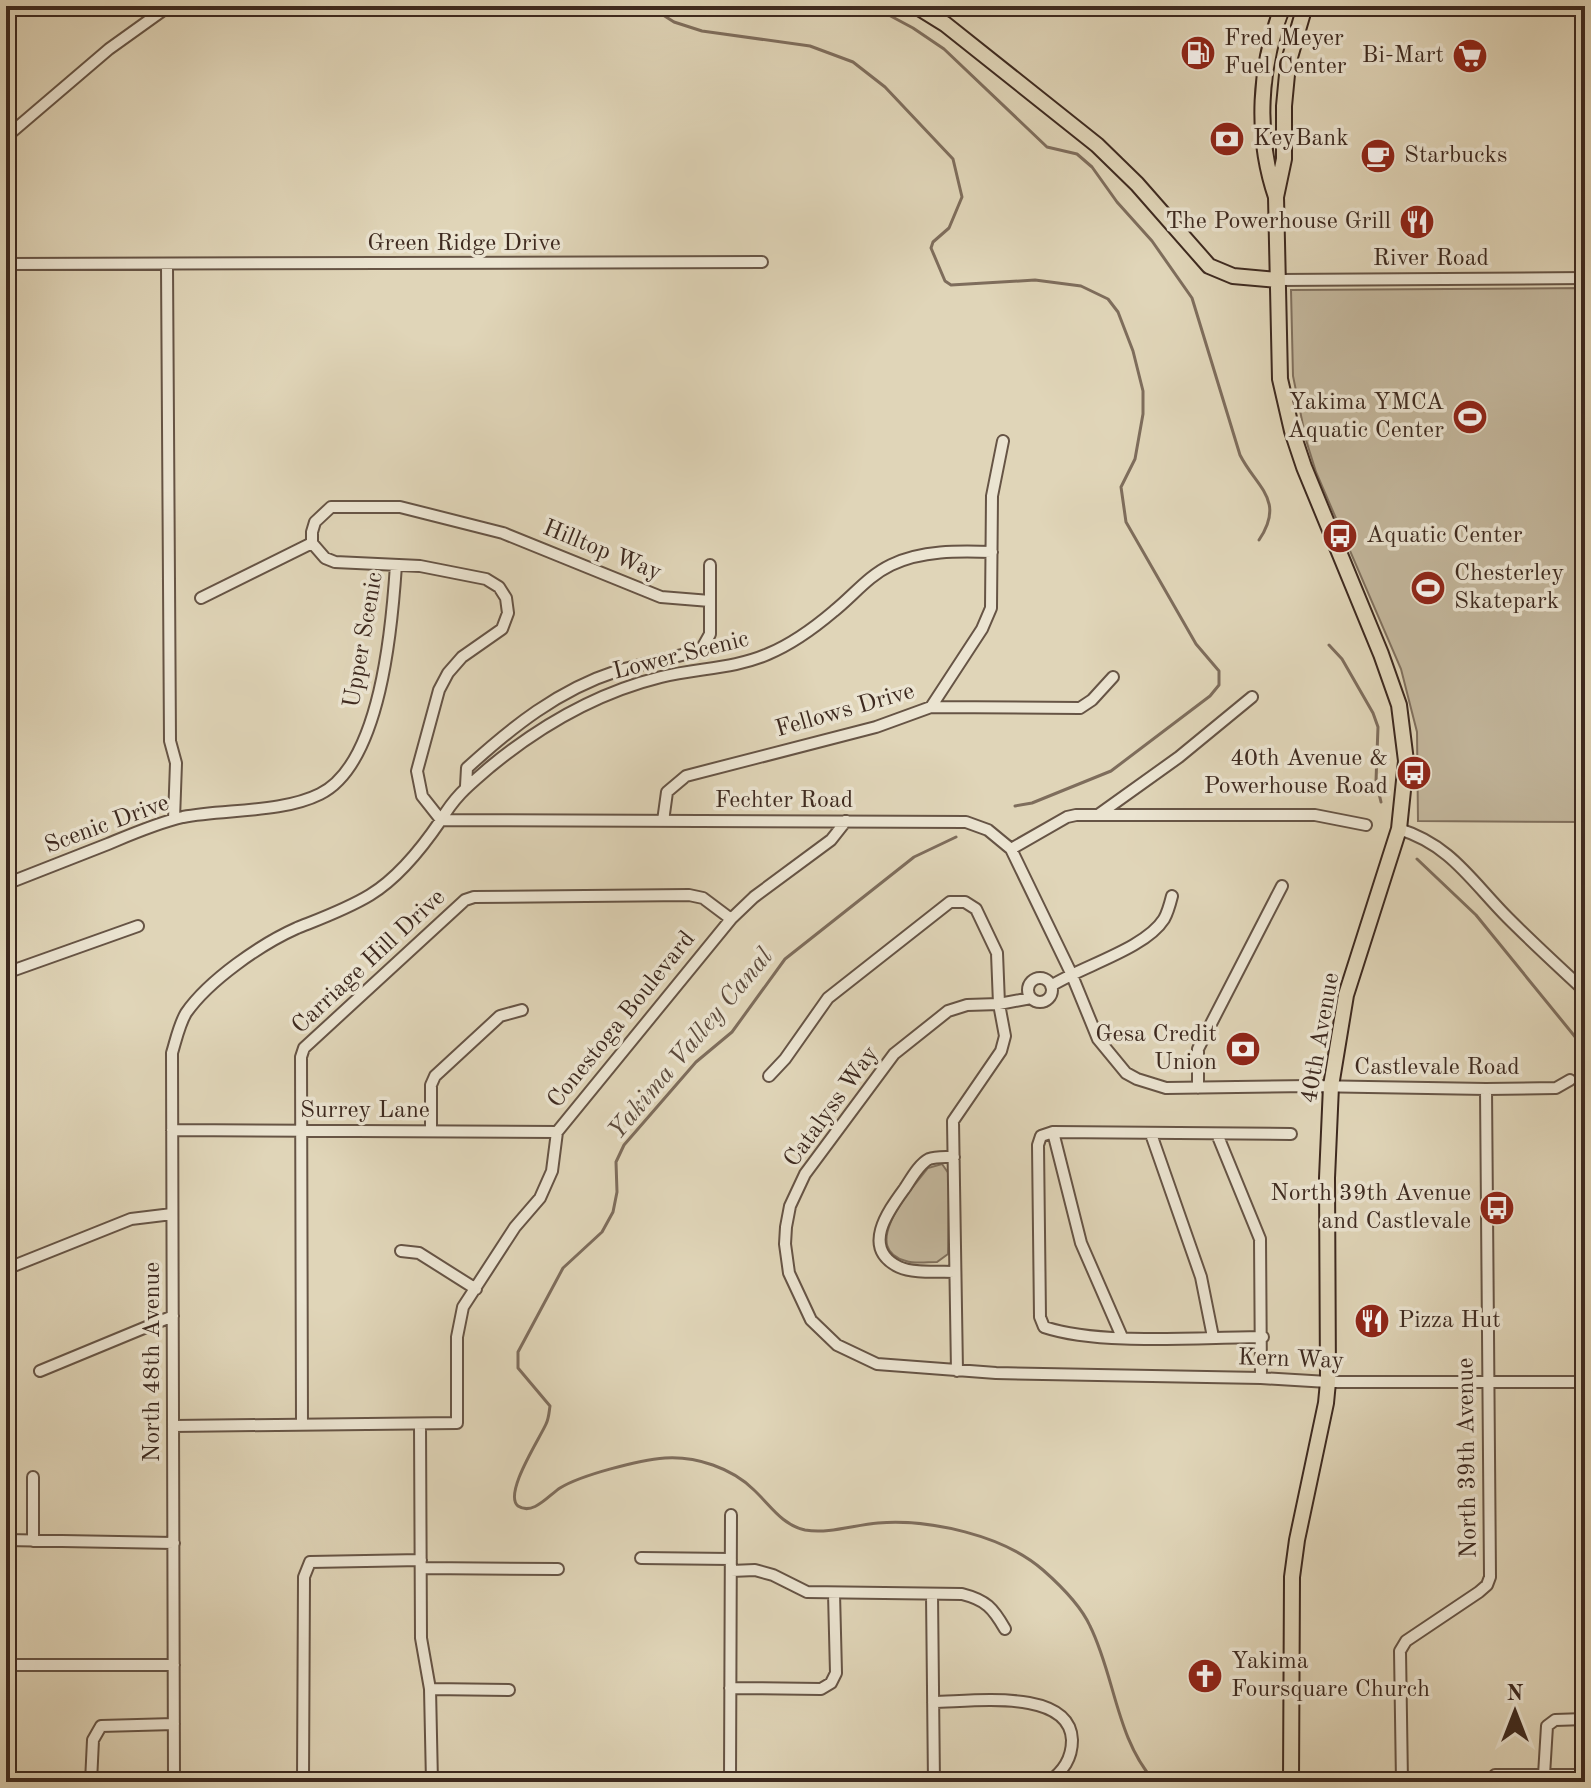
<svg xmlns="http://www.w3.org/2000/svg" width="1591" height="1788" viewBox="0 0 1591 1788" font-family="'Old Standard TT',serif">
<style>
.green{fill:#c4b89e;stroke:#80705e;stroke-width:2}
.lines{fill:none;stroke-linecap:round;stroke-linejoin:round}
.stream{stroke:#7e6d5c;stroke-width:3}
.minor-casing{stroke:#665445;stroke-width:14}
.major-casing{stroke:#3d291f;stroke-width:18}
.minor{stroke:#ebe4d1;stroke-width:10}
.major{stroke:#e0d5b8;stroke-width:14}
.labels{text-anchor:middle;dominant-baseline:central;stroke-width:7;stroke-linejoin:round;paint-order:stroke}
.poi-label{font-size:24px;fill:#3d291f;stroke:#ebe4d1;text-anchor:start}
.street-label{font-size:24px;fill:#3d291f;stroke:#ebe4d1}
.water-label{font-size:26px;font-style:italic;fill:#5d4b3d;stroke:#ebe4d1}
</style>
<rect width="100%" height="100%" fill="#e0d5b8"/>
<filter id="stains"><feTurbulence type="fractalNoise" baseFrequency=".0025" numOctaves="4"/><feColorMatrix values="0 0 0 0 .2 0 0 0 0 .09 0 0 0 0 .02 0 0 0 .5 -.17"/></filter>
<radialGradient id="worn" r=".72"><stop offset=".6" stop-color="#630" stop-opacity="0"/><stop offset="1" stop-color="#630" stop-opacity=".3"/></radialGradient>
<path class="green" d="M 1585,288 L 1585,822 L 1418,821 L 1417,732 L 1401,669 L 1316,472 L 1306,440 L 1293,376 L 1291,290 Z
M 942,1164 L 949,1174 L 948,1254 L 937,1262 C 927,1262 915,1264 906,1261 C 857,1248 914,1186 928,1168 Z"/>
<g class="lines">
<path class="stream" d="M 649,6 L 674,22 L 702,31 L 810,46 L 853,62 L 885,87 L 953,159 L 962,197 L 949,228 L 933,242 L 931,248 L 945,281 L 951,285 L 1035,280 L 1081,286 L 1108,299 L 1118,312 L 1133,351 L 1143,391 L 1143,414 L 1135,459 L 1121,487 L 1126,522 L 1196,644 L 1219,671 L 1219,685 L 1210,696 L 1111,771 L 1032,803 L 1015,806
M 872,6 L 913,28 L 944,49 L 1047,147 L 1077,154 L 1092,167 L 1117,202 L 1152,241 L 1192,298 L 1240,455 C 1256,487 1286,500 1259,540
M 1329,645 L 1342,659 L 1373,713 L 1378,727 L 1376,781 L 1381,802
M 956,837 L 914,857 L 785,959 L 732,1032 L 696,1062 L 624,1145 L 616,1162 L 617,1192 L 613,1212 L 602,1232 L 563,1268 L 518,1352 L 518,1368 L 550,1406 C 549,1412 549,1418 546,1424 C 540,1438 503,1494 518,1506 C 533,1516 549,1495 560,1488 C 581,1475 639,1460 665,1458 C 696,1456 732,1468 754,1490 C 770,1505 782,1525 805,1530 C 829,1534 854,1525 878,1523 C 930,1519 1003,1535 1043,1570 C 1060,1585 1081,1606 1090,1626 C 1115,1676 1116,1739 1155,1782
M 1417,859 L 1476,915 L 1585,1049"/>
<defs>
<path id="minor" d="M 6,137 L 109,49 L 169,6
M 6,264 L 762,262
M 167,266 L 170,741 L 176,763 L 174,819
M 1278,280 L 1585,278
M 201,598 L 312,543
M 710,601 L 661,597 L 503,533 L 400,507 L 331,507 L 315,522 L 312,532 L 312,543 L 325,558 L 335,562 L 420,566 L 486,579 L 499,587 L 506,598 L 508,613 L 502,629 L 462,657 L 448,673 L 439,690 L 417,771 L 422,796 L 441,820 C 456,795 468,786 490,767 C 541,725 596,693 661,677 C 697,668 734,669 768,654 C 792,644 814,628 834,611 C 853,596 868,576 891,565 C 922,550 958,551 992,552
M 931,707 L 1080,708 L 1092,700 L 1113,677
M 466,786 L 467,768 C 512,727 558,690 617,671 C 645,663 673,658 701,650 L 710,634 L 710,565
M 1098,815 L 1179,757 L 1252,697
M 663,821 L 667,792 L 686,776 L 876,727 L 931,707 L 982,629 L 991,608 L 992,496 L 1003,441
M 1399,829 C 1451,845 1472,882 1508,918 C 1533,943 1559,967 1585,991
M 1011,849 L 1067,817 L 1076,815 L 1315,815 L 1366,825
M 6,884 C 40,871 74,857 108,844 C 132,834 157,823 183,817 C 225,809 282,813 320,794 C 381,764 392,626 396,565
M 6,973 L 138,926
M1028 990a12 12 0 1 1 24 0a12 12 0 1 1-24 0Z
M 1051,986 C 1082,966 1145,949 1164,919 C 1168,912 1170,904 1172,896
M 1031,998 L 999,1004 L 967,1005 L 948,1011 L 894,1054 L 805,1174 L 790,1206 L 786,1227 L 785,1244 L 789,1273 L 811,1320 L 837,1345 L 877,1364 L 996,1373 L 1261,1378 L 1328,1382 L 1585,1382
M 769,1076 L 785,1059 L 828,998 L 950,902 L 965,902 L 976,909 L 997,953 L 999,1004 L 1005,1036 L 1001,1051 L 953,1121 L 957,1371
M 1198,1088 L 1198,1049 L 1282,886
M 172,1130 L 557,1132
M 431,1131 L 431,1085 L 435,1076 L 500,1016 L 522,1010
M 1053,1132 L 1081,1243 L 1122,1337
M 1151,1134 L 1201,1277 L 1213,1337
M 1217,1134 L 1260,1239 L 1261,1378
M 954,1157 C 946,1157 936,1156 929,1159 C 919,1164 911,1179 905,1188 C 889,1210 860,1248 899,1267 C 914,1274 939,1271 955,1272
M 401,1251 L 419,1253 L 476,1289
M 6,1269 L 131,1219 L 172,1214
M 1263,1337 C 1201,1337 1101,1346 1044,1327 L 1040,1317 L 1038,1145 L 1041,1136 L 1053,1132 L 1291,1134
M 40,1371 L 173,1316
M 420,1424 L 421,1638 L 430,1689 L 432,1782
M 302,1425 L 301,1057 L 304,1048 L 465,900 L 474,897 L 689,895 L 703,898 L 731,919
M 173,1426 L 457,1423 L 457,1337 L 463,1307 L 515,1227 L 540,1198 L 552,1171 L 557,1132 L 731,919 L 754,897 L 831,840 L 846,821
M 6,1540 L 174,1543
M 33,1541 L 33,1477
M 641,1558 L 731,1559
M 421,1568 L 558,1569
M 731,1571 L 755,1570 L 773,1575 L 807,1592 L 962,1594 C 986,1600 993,1608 1005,1629
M 932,1594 L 934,1782
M 6,1665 L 174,1665
M 730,1688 L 821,1689 L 831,1683 L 836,1673 L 834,1593
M 430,1689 L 509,1690
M 933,1702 C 969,1702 1070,1687 1072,1740 C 1072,1759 1063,1771 1049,1782
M 1495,1775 L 1585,1775
M 1544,1775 L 1547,1726 L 1555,1720 L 1585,1719
M 91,1782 L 93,1740 L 101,1726 L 174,1724
M 174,1782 L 172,1053 C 176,1040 179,1025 186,1013 C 209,980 261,944 297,928 C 322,918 347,909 370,895 C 398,878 422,848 441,820 L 966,822 L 988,830 L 1011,849 L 1071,973 L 1098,1039 L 1126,1073 L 1137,1079 L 1166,1088 L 1310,1086 L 1486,1089 L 1556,1088 L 1570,1080
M 303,1782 L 304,1577 L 310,1562 L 421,1560
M 730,1782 L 731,1515
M 1402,1782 L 1400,1651 L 1406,1641 L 1479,1592 L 1487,1585 L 1490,1577 L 1486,1089"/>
<path id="major" d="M 916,6 L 945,24 L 1097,145 L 1137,184 L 1209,266 L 1233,276 L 1278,280
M 1276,197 C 1255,136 1259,65 1283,6
M 1291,1782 L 1292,1577 L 1297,1540 L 1326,1403 L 1328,1382 L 1327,1178 L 1331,1086 L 1346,995 L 1399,829 L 1406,761 L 1399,705 L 1381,654 L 1304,467 L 1292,431 L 1280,379 L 1276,197 L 1284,159 L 1284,106 L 1288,64 L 1305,6"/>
</defs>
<use href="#minor" class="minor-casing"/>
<use href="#major" class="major-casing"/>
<use href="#minor" class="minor"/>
<use href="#major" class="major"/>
</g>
<defs>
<symbol id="fuel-disc" viewBox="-11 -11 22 22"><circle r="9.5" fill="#8f2418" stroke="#ebe4d1"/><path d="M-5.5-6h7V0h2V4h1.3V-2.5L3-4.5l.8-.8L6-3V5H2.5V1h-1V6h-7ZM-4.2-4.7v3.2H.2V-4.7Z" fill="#fff"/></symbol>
<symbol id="supermarket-disc" viewBox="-11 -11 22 22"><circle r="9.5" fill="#8f2418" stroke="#ebe4d1"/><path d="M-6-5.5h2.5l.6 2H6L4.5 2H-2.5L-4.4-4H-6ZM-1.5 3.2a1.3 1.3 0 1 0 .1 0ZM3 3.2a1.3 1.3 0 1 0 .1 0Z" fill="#fff"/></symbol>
<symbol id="bank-disc" viewBox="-11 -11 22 22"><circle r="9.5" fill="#8f2418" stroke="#ebe4d1"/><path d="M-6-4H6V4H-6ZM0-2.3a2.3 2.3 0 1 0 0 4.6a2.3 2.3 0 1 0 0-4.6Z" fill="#fff"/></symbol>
<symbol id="cafe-disc" viewBox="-11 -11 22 22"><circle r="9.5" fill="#8f2418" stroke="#ebe4d1"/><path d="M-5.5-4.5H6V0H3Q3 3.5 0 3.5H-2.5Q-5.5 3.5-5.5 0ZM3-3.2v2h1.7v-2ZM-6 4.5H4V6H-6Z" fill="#fff"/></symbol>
<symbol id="restaurant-disc" viewBox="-11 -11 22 22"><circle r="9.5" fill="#8f2418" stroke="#ebe4d1"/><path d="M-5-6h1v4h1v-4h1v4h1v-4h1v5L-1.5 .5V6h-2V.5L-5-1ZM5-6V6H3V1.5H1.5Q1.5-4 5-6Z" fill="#fff"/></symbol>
<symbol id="stadium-disc" viewBox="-11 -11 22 22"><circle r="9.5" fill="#8f2418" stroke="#ebe4d1"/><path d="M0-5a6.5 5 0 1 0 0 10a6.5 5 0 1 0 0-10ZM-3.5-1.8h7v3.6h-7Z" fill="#fff"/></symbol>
<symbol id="bus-disc" viewBox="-11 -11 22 22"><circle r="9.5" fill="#8f2418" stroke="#ebe4d1"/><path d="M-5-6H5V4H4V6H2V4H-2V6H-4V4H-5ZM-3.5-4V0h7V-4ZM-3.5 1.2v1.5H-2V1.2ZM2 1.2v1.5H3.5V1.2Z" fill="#fff"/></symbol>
<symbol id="church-disc" viewBox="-11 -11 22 22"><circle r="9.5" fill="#8f2418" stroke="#ebe4d1"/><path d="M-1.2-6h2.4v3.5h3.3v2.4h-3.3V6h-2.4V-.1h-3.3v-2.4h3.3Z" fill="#fff"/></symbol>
</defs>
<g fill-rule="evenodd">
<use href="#fuel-disc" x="1178" y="33" width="40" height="40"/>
<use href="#supermarket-disc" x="1450" y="36" width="40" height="40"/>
<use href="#bank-disc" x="1207" y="119" width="40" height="40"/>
<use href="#cafe-disc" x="1358" y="136" width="40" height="40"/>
<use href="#restaurant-disc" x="1397" y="202" width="40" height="40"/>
<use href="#stadium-disc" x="1450" y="397" width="40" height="40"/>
<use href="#bus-disc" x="1320" y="516" width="40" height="40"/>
<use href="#stadium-disc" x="1408" y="568" width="40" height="40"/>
<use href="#bus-disc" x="1394" y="753" width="40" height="40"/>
<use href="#bank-disc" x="1223" y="1029" width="40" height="40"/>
<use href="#bus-disc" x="1477" y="1188" width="40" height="40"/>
<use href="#restaurant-disc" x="1352" y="1301" width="40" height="40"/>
<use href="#church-disc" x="1185" y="1656" width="40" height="40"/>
</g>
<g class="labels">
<g class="poi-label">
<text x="1224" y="39">Fred Meyer<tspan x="1224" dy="28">Fuel Center</tspan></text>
<text x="1444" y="56" text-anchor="end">Bi-Mart</text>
<text x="1253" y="139">KeyBank</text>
<text x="1404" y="156">Starbucks</text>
<text x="1391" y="222" text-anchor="end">The Powerhouse Grill</text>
<text x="1444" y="403" text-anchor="end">Yakima YMCA<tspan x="1444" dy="28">Aquatic Center</tspan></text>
<text x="1366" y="536">Aquatic Center</text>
<text x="1454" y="574">Chesterley<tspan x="1454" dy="28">Skatepark</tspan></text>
<text x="1388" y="759" text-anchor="end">40th Avenue &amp;<tspan x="1388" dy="28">Powerhouse Road</tspan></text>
<text x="1217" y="1035" text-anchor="end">Gesa Credit<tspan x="1217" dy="28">Union</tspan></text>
<text x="1471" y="1194" text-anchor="end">North 39th Avenue<tspan x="1471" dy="28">and Castlevale</tspan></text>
<text x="1398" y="1321">Pizza Hut</text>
<text x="1231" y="1662">Yakima<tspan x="1231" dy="28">Foursquare Church</tspan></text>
</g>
<g class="street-label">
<text x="464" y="244">Green Ridge Drive</text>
<text x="1431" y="259">River Road</text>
<text transform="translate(602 551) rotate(22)">Hilltop Way</text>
<text transform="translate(364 640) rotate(-80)">Upper Scenic</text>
<text transform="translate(681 656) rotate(-14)">Lower Scenic</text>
<text transform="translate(845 711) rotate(-16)">Fellows Drive</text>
<text x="784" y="801">Fechter Road</text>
<text transform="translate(107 825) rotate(-20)">Scenic Drive</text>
<text transform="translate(369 962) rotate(-43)">Carriage Hill Drive</text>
<text transform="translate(622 1020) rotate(-51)">Conestoga Boulevard</text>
<text transform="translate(1321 1038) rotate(-80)">40th Avenue</text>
<text x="1437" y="1068">Castlevale Road</text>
<text transform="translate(832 1107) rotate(-54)">Catalyss Way</text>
<text x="365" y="1111">Surrey Lane</text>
<text transform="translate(1291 1360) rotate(2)">Kern Way</text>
<text transform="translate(153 1362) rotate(-90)">North 48th Avenue</text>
<text transform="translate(1468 1458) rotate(-91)">North 39th Avenue</text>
</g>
<g class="water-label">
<text transform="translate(691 1044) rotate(-50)">Yakima Valley Canal</text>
</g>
</g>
<rect width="1591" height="1788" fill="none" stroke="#e0d5b8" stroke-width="32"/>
<rect x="8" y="8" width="1575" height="1772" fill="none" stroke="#3d291f" stroke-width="4"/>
<rect x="16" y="16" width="1559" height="1756" fill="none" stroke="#3d291f" stroke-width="2"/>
<g transform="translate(1515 1712)" stroke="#ebe4d1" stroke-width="6" paint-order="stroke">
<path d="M0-6L14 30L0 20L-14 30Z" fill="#3d291f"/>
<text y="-12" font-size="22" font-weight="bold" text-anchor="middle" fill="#3d291f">N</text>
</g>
<rect width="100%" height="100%" filter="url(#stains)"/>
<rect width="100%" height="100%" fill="url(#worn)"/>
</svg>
